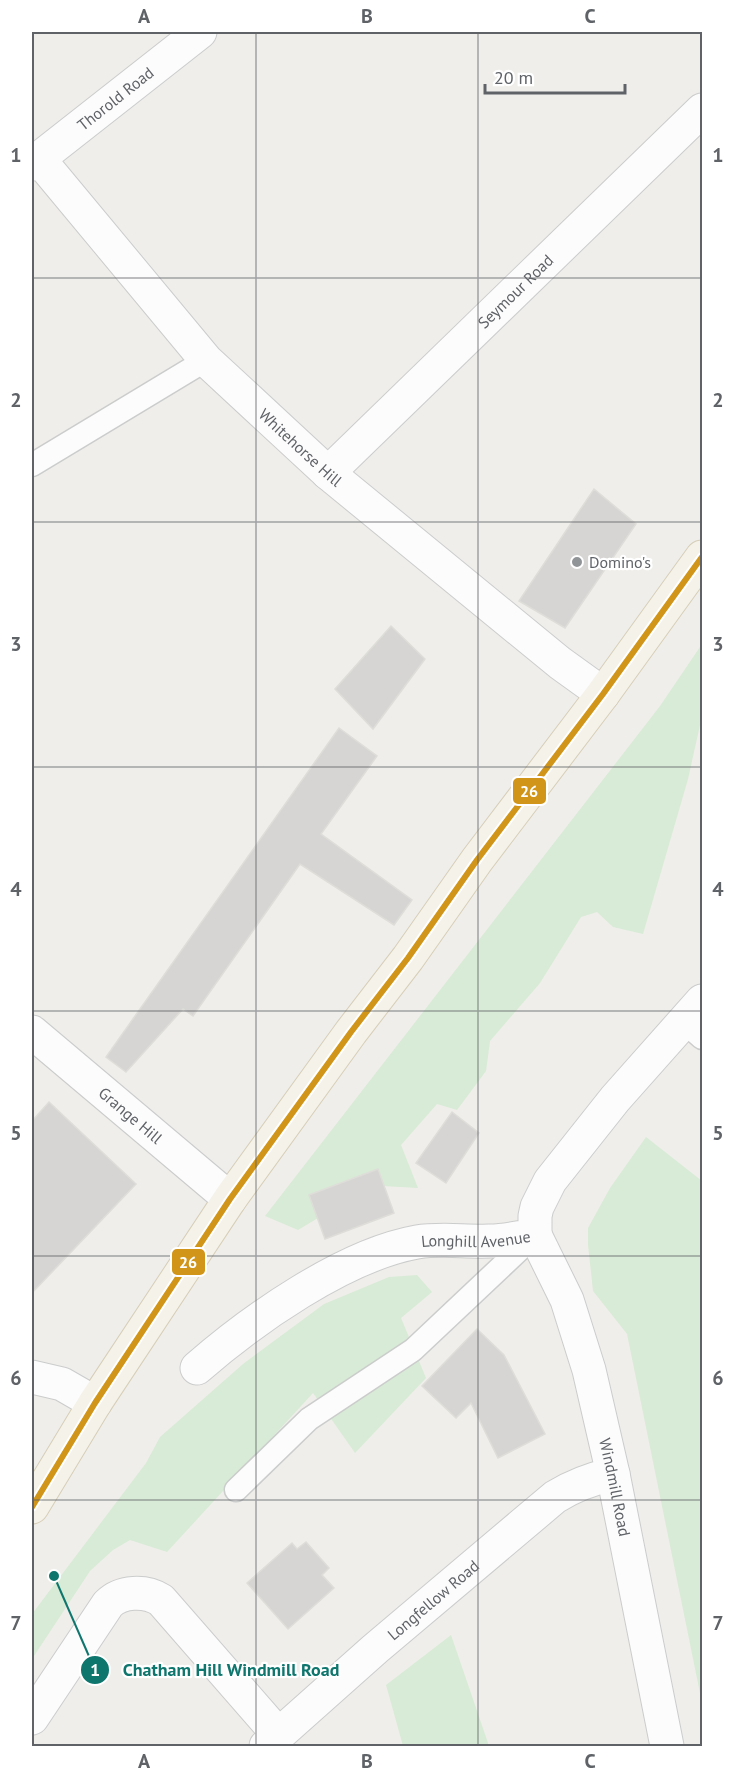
<svg xmlns="http://www.w3.org/2000/svg" width="734" height="1778" viewBox="0 0 734 1778" font-family="'PT Sans',sans-serif">
<style>
.green{fill:#d8ebd6}
.building{fill:#d6d5d3;stroke:#deddd9;stroke-width:1.5}
.lines{fill:none;stroke-linecap:round;stroke-linejoin:round}
.lane-casing{stroke:#cbcccc;stroke-width:25}
.street-casing{stroke:#cbcccc;stroke-width:35}
.primary-casing{stroke:#d7ceb8;stroke-width:35}
.lane{stroke:#fdfcfc;stroke-width:22}
.street{stroke:#fdfcfc;stroke-width:33}
.primary{stroke:#f4f2e9;stroke-width:33}
.bus-1-casing{stroke:#fff;stroke-width:10}
.bus-1{stroke:#d1951a;stroke-width:6}
.grid{fill:none;stroke:#5f6368;stroke-width:1.5;stroke-opacity:0.55}
.poi-dot{fill:#919496;stroke:#fff;stroke-width:2}
.labels{text-anchor:middle;dominant-baseline:central;stroke-width:4.5;stroke-linejoin:round;paint-order:stroke}
.street-label{font-size:16px;fill:#5f6368;stroke:#fff}
.poi-label{font-size:16px;fill:#5f6368;stroke:#fff;text-anchor:start}
.leader{fill:none;stroke:#0f766e;stroke-width:2}
.callout-dot{fill:#0f766e;stroke:#fff;stroke-width:2}
.mark-label{font-size:18px;text-anchor:middle;font-weight:bold;fill:#fff}
.callout-label{font-size:18px;text-anchor:middle;font-weight:bold;fill:#0f766e;stroke:#fff;stroke-width:4.5;stroke-linejoin:round;paint-order:stroke}
.line-badge{stroke:#fff;stroke-width:2}
.badge-label{font-size:16px;text-anchor:middle;font-weight:bold;fill:#fff}
.neatline{fill:none;stroke:#5f6368;stroke-width:2}
.grid-label{font-size:20px;text-anchor:middle;font-weight:bold;fill:#5f6368}
</style>
<rect width="100%" height="100%" fill="#efeeea"/>
<path class="green" d="M 702,644 L 702,716 L 688,779 L 643,934 L 613,927 L 597,912 L 581,917 L 540,983 L 490,1041 L 486,1071 L 457,1110 L 437,1104 L 401,1145 L 418,1188 L 382,1186 L 363,1191 L 298,1230 L 265,1216 L 660,706 Z
M 646,1137 L 702,1181 L 702,1703 L 627,1334 L 593,1291 L 588,1245 L 588,1228 L 610,1188 Z
M 417,1275 L 432,1292 L 401,1318 L 426,1378 L 355,1453 L 313,1393 L 167,1552 L 130,1540 L 113,1550 L 90,1571 L 32,1659 L 32,1614 L 146,1463 L 160,1437 L 243,1364 L 324,1304 L 389,1277 Z
M 451,1635 L 489,1746 L 403,1746 L 386,1685 Z"/>
<path class="building" d="M 594,489 L 636,524 L 565,628 L 519,601 Z
M 391,626 L 425,659 L 373,729 L 335,689 Z
M 339,728 L 377,756 L 321,834 L 412,900 L 394,925 L 300,864 L 193,1016 L 183,1009 L 126,1072 L 106,1057 Z
M 49,1102 L 136,1184 L 32,1293 L 32,1121 Z
M 452,1112 L 479,1133 L 446,1183 L 416,1163 Z
M 378,1169 L 394,1213 L 325,1239 L 309,1195 Z
M 477,1329 L 504,1355 L 545,1434 L 498,1458 L 471,1403 L 456,1418 L 422,1386 Z
M 306,1542 L 329,1568 L 322,1575 L 334,1588 L 288,1629 L 247,1583 L 292,1543 L 297,1549 Z"/>
<g class="lines">
<defs>
<path id="lane" d="M 32,465 L 206,360
M 685,1023 L 702,1038
M 236,1490 L 309,1419 L 413,1350 L 535,1235"/>
<g id="street">
<path id="s1" d="M 39,159 L 206,360 L 328,473 L 560,663 L 603,694"/>
<path id="s2" d="M 32,164 L 200,32"/>
<path id="s3" d="M 328,473 L 702,110"/>
<path id="s4" d="M 32,1032 L 230,1199"/>
<path id="s5" d="M 535,1235 L 567,1300 L 589,1370 L 613,1474 L 667,1746"/>
<path id="s6" d="M 197,1368 C 252,1320 344,1255 417,1242 C 441,1238 465,1242 490,1241 C 505,1241 520,1237 535,1235 L 535,1216 L 537,1207 L 550,1181 L 615,1099 L 702,1001"/>
<path d="M 32,1377 L 62,1384 L 95,1403"/>
<path d="M 32,1718 L 108,1604 C 121,1591 145,1590 161,1600 L 278,1734"/>
<path id="s7" d="M 266,1746 L 375,1649 L 555,1497 C 574,1485 591,1479 613,1474"/>
</g>
<path id="primary" d="M 32,1507 L 95,1403 L 230,1199 L 351,1032 L 408,958 L 477,860 L 603,694 L 702,557"/>
</defs>
<use href="#lane" class="lane-casing"/>
<use href="#street" class="street-casing"/>
<use href="#primary" class="primary-casing"/>
<use href="#lane" class="lane"/>
<use href="#street" class="street"/>
<use href="#primary" class="primary"/>
<defs>
<path id="bus-1" d="M 32,1507 L 95,1403 L 230,1199 L 351,1032 L 408,958 L 477,860 L 603,694 L 702,557"/>
</defs>
<use href="#bus-1" class="bus-1-casing"/>
<use href="#bus-1" class="bus-1"/>
</g>
<path class="grid" d="M 256,32 L 256,1746M 478,32 L 478,1746M 32,278 L 702,278M 32,522 L 702,522M 32,767 L 702,767M 32,1011 L 702,1011M 32,1256 L 702,1256M 32,1500 L 702,1500"/>
<circle class="poi-dot" cx="577" cy="562" r="6"/>
<g class="labels">
<g class="street-label">
<text stroke="none"><textPath href="#s2" startOffset="106">Thorold Road</textPath></text>
<text stroke="none"><textPath href="#s3" startOffset="261">Seymour Road</textPath></text>
<text stroke="none"><textPath href="#s1" startOffset="390">Whitehorse Hill</textPath></text>
<text stroke="none"><textPath href="#s4" startOffset="129">Grange Hill</textPath></text>
<text stroke="none"><textPath href="#s6" startOffset="315">Longhill Avenue</textPath></text>
<text stroke="none"><textPath href="#s5" startOffset="266">Windmill Road</textPath></text>
<text stroke="none"><textPath href="#s7" startOffset="222">Longfellow Road</textPath></text>
</g>
<g class="poi-label">
<text x="589" y="562">Domino's</text>
</g>
</g>
<path class="leader" d="M54 1576L95 1670"/>
<g class="callout-dot">
<circle cx="54" cy="1576" r="6"/>
<circle cx="95" cy="1670" r="15"/>
</g>
<g class="mark-label">
<text x="95" y="1676">1</text>
</g>
<g class="callout-label">
<text x="231" y="1676">Chatham Hill Windmill Road</text>
</g>
<g class="line-badge">
<rect x="512" y="777" width="35" height="28" rx="6" fill="#d1951a"/>
<rect x="171" y="1248" width="35" height="28" rx="6" fill="#d1951a"/>
</g>
<g class="badge-label">
<text x="529" y="797">26</text>
<text x="188" y="1268">26</text>
</g>
<rect width="734" height="1778" fill="none" stroke="#ffffff" stroke-width="66"/>
<path d="M485 84v9h140v-9" fill="none" stroke="#5f6368" stroke-width="3"/>
<text x="494" y="84" font-size="18" fill="#5f6368" stroke="#ffffff" stroke-width="4.5" paint-order="stroke">20 m</text>
<rect x="33" y="33" width="668" height="1712" class="neatline"/>
<g class="grid-label">
<text x="144" y="23">A</text>
<text x="367" y="23">B</text>
<text x="590" y="23">C</text>
<text x="16" y="162">1</text>
<text x="718" y="162">1</text>
<text x="16" y="407">2</text>
<text x="718" y="407">2</text>
<text x="16" y="651">3</text>
<text x="718" y="651">3</text>
<text x="16" y="896">4</text>
<text x="718" y="896">4</text>
<text x="16" y="1140">5</text>
<text x="718" y="1140">5</text>
<text x="16" y="1385">6</text>
<text x="718" y="1385">6</text>
<text x="16" y="1630">7</text>
<text x="718" y="1630">7</text>
<text x="144" y="1768">A</text>
<text x="367" y="1768">B</text>
<text x="590" y="1768">C</text>
</g>
</svg>
